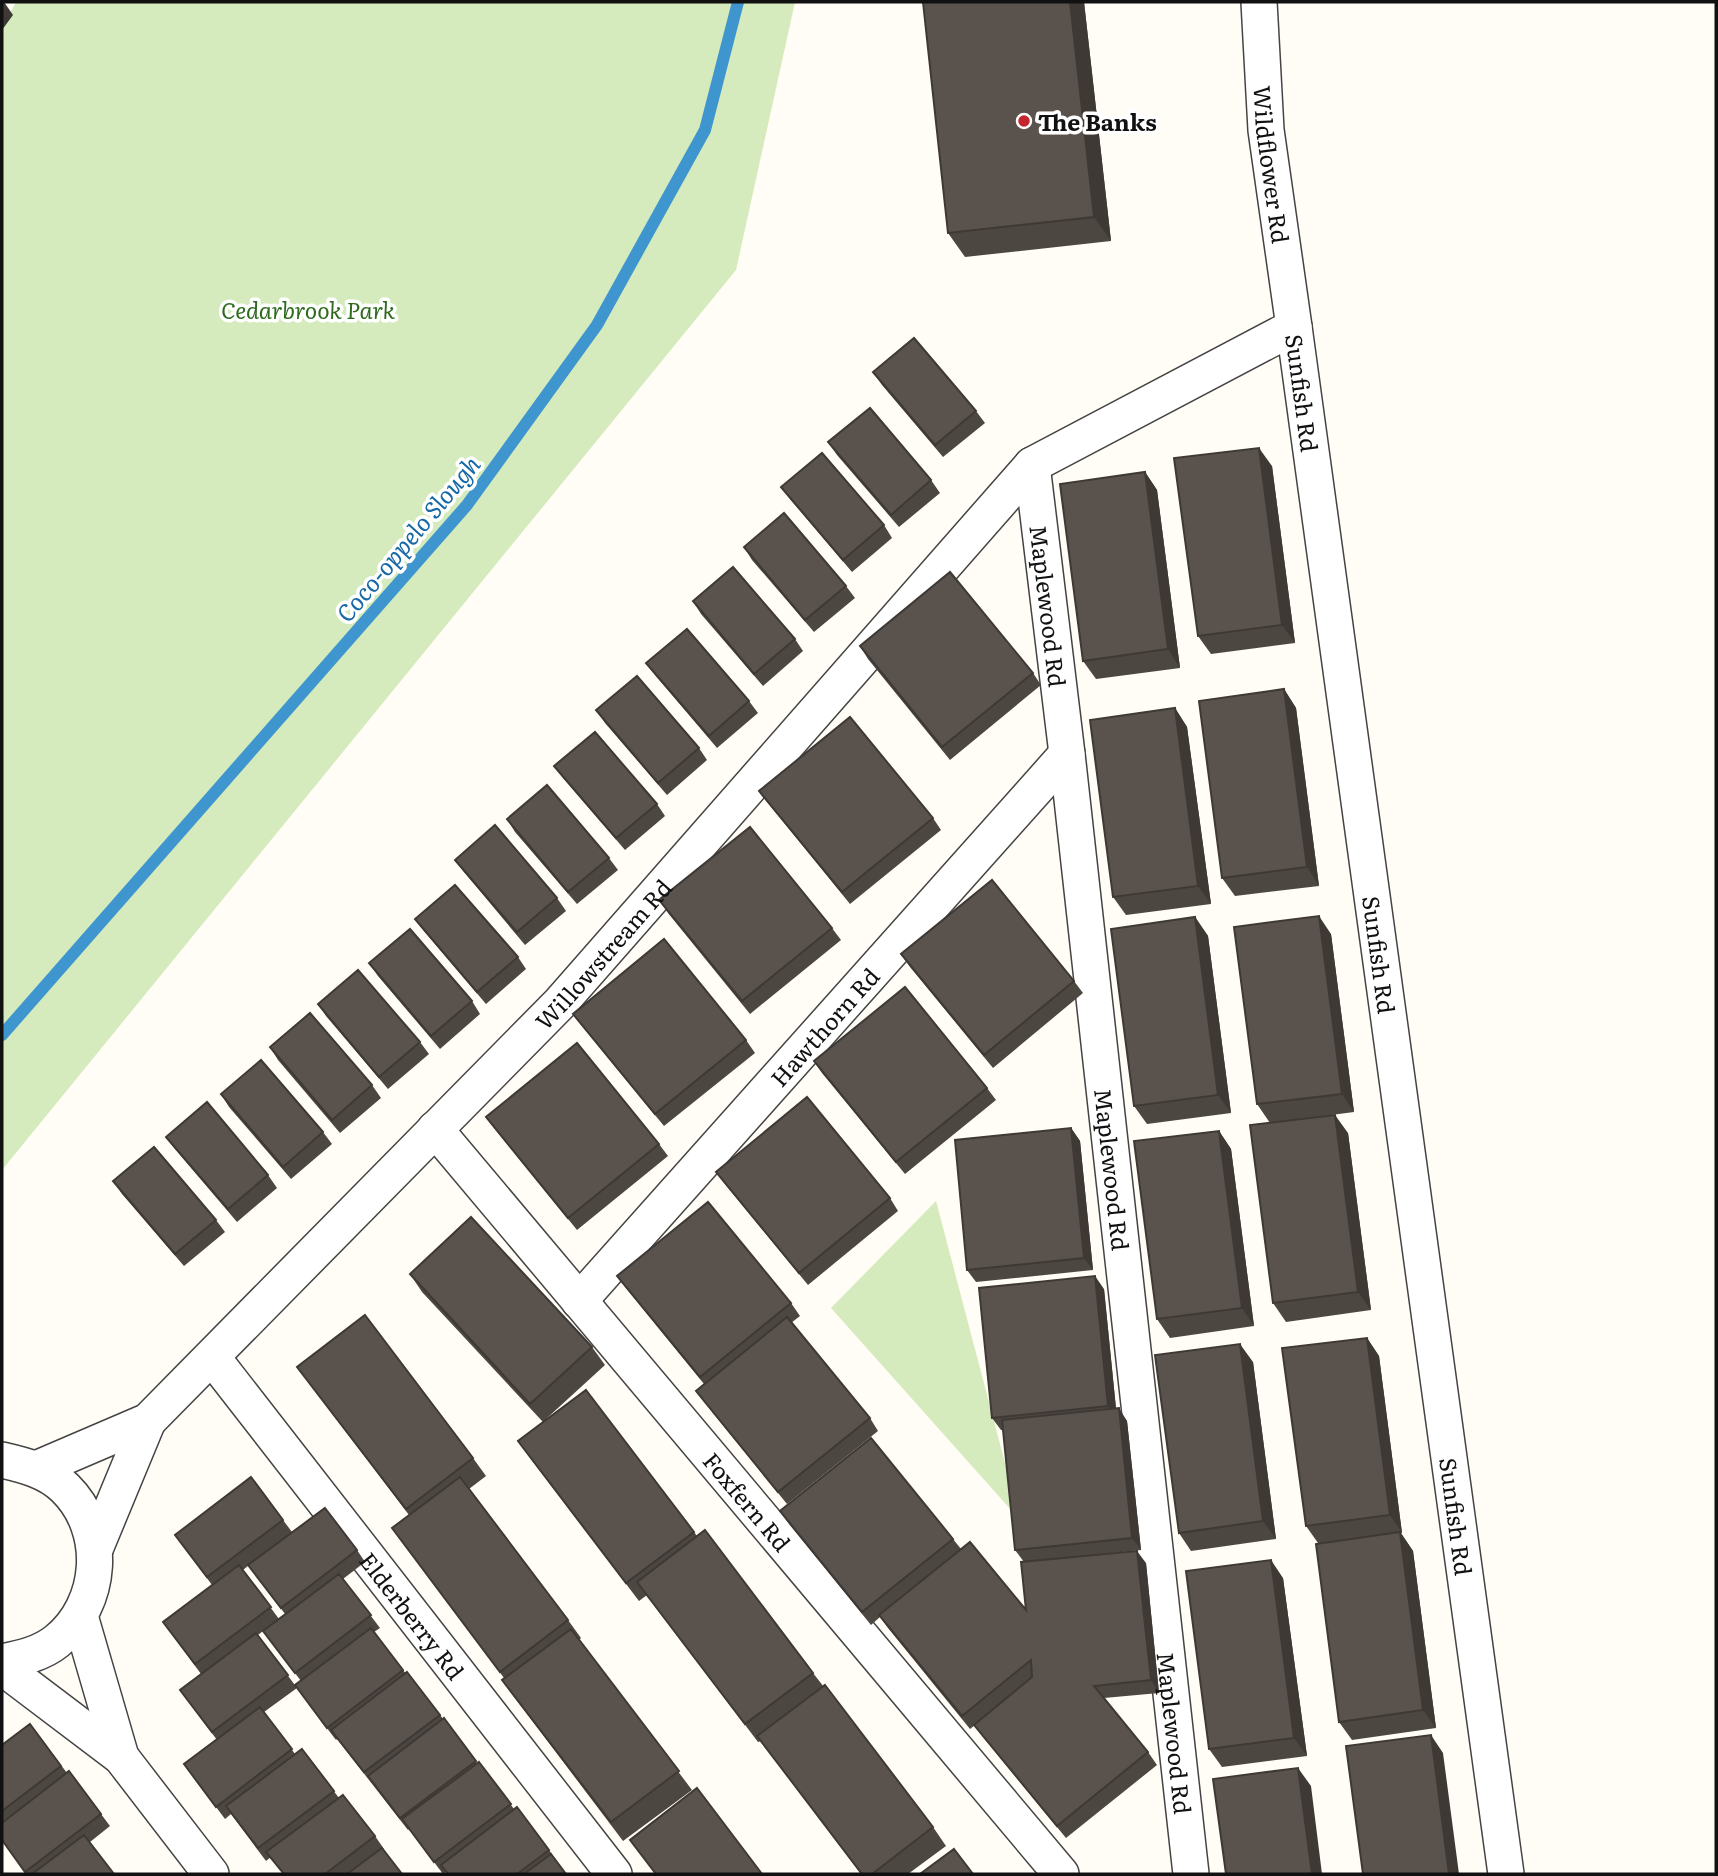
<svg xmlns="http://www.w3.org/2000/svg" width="1718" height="1876" viewBox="0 0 1718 1876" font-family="Literata,serif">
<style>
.green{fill:#d5ebbd}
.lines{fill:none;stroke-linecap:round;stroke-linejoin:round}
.stream{stroke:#3f96cf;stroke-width:12}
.minor-casing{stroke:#444;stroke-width:38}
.minor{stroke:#fff;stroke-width:35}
.wall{fill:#4d4742;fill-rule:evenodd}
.shaded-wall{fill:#3f3936}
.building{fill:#5a524d;stroke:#3f3936;stroke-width:2}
.poi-dot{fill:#c4262e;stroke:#fff;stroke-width:2.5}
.labels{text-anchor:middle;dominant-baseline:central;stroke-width:7;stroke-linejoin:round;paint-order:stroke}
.poi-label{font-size:23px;font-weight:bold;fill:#111;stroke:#fff;text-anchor:start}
.street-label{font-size:23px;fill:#111;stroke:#fff}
.park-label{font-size:23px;font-style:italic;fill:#2f6b1f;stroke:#fff}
.water-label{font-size:24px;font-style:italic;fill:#1768a6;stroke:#fff}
</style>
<rect width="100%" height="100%" fill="#fffdf5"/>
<path class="green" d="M 16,2 L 795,2 L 736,270 L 2,1170 L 2,28 Z
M 936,1201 L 1020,1520 L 831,1308 Z"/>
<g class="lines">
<path class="stream" d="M 2,1035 L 467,505 L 597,325 L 705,130 L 738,2"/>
<defs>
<g id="minor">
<path id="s1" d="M 1259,2 L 1266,130 L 1294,327"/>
<path id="s2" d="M 1032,465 L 1067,754 L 1191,1874"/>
<path id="s3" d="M 435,1129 L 1061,1874"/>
<path id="s4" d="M 579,1301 L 1067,754"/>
<path id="s5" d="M 212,1357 L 614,1874"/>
<path d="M 2,1460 C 24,1465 48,1471 65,1488 C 108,1530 103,1604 57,1641 C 41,1654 21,1658 2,1662"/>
<path id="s6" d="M 36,1469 L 148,1421 L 560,1003 L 1032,465 L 1294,327 L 1506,1874"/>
<path d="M 95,1549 L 148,1421"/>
<path d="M 80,1616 L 121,1757"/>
<path d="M 2,1667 L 121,1757 L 211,1874"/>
</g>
</defs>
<use href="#minor" class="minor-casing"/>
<use href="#minor" class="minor"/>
</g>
<path class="wall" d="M 1084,2 L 1111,241 L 965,257 L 948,233 Z
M 873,372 L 976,411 L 985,423 L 943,457 L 882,385 Z
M 828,442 L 931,480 L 940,493 L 899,527 L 837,455 Z
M 1272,466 L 1295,643 L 1211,654 L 1198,636 Z
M 1145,472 L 1157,490 L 1180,668 L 1096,679 L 1083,661 Z
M 781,487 L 884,525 L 892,538 L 852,572 L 790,499 Z
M 744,547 L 846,586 L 855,598 L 814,632 L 752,560 Z
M 693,601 L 795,639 L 803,651 L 763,686 L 701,614 Z
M 860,646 L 1033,673 L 1041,685 L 950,760 L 868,659 Z
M 646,663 L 749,701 L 758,713 L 717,748 L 655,675 Z
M 1284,689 L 1296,708 L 1319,886 L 1235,896 L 1222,878 Z
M 1175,708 L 1187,727 L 1211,904 L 1126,915 L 1113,897 Z
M 596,710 L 699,748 L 707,760 L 667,795 L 605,723 Z
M 554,766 L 657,804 L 665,816 L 625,850 L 563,778 Z
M 759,791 L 933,818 L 941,830 L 850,904 L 768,803 Z
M 507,819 L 609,858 L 618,870 L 577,904 L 515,832 Z
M 455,860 L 557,898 L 566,911 L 525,945 L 464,872 Z
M 659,900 L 832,928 L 841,940 L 750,1014 L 668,913 Z
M 1195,917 L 1208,936 L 1231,1113 L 1147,1124 L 1134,1106 Z
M 415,919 L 518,957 L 526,969 L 486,1004 L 424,931 Z
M 1331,934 L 1354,1112 L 1270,1123 L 1257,1104 Z
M 901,954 L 1074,981 L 1083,993 L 993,1068 L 910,967 Z
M 369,963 L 472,1001 L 480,1014 L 440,1049 L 378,976 Z
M 318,1004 L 420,1042 L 429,1054 L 388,1089 L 326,1016 Z
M 573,1014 L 746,1040 L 755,1053 L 664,1126 L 582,1026 Z
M 270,1047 L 372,1085 L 381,1098 L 340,1133 L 278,1060 Z
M 814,1061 L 987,1088 L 996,1100 L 905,1174 L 822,1073 Z
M 221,1094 L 323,1132 L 332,1144 L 291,1179 L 229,1107 Z
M 486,1117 L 659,1144 L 668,1156 L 577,1230 L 495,1129 Z
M 1071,1128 L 1080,1141 L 1093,1270 L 976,1282 L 967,1270 Z
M 1219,1131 L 1231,1149 L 1254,1326 L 1170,1338 L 1157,1319 Z
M 1348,1133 L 1371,1310 L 1286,1322 L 1273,1303 Z
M 166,1137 L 268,1175 L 277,1188 L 237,1222 L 175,1149 Z
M 716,1172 L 890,1198 L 898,1211 L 808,1285 L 725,1184 Z
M 113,1181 L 216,1220 L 225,1232 L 184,1266 L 122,1194 Z
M 410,1274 L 592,1347 L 605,1365 L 546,1419 L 586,1390 L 697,1536 L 813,1673 L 933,1827 L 946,1846 L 908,1874 L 861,1874 L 761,1741 L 758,1742 L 647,1595 L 639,1601 L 531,1459 L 518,1441 L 543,1422 L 422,1292 Z
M 617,1276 L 791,1303 L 800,1316 L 791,1323 L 870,1418 L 878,1431 L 787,1504 L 705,1403 L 696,1391 L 704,1384 L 626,1288 Z
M 1104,1289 L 1116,1409 L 1127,1421 L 1141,1550 L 1094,1555 L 1146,1563 L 1159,1693 L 1104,1698 L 1148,1752 L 1157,1765 L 1066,1838 L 983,1737 L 975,1725 L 970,1729 L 888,1628 L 880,1617 L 871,1625 L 789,1524 L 780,1511 L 953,1539 L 961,1549 L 1026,1610 L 1024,1562 L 1015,1550 L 1003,1430 L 1001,1430 L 992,1418 Z
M 1367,1338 L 1379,1356 L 1402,1533 L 1401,1533 L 1413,1551 L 1436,1728 L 1352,1740 L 1339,1722 L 1318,1543 L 1306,1526 Z
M 1253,1362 L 1276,1539 L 1191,1551 L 1179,1533 Z
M 297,1367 L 473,1458 L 486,1476 L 469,1489 L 568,1620 L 581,1638 L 579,1640 L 692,1790 L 623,1841 L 515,1698 L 502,1680 L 504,1678 L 392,1528 L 409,1515 Z
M 283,1520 L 292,1532 L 357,1550 L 365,1562 L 343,1579 L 380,1628 L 374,1632 L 406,1674 L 407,1672 L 477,1763 L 479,1762 L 514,1809 L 549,1850 L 566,1874 L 447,1874 L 446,1872 L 443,1874 L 409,1829 L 408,1830 L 337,1739 L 336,1740 L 304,1698 L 295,1685 L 301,1681 L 263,1631 L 258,1635 L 297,1688 L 264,1712 L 295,1754 L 302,1749 L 339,1798 L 375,1836 L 384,1849 L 383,1849 L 402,1874 L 283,1874 L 271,1857 L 266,1861 L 231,1814 L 225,1819 L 184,1764 L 217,1740 L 180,1690 L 201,1674 L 163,1622 L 212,1585 L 175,1535 ZM 249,1565 L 285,1614 L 279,1619 L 243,1570 Z
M 1283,1578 L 1307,1756 L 1222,1767 L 1209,1749 Z
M 30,1724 L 67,1773 L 101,1814 L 110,1826 L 90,1842 L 114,1874 L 27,1874 L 2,1841 L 2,1745 Z"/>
<path class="shaded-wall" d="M 2,2 L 4,2 L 13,15 L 2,30 Z
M 1070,2 L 1084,2 L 1111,241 L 1094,217 Z
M 1259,448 L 1272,466 L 1295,643 L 1282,625 Z
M 1145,472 L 1157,490 L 1180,668 L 1168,649 Z
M 1284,689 L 1296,708 L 1319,886 L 1307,867 Z
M 1175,708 L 1187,727 L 1211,904 L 1198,886 Z
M 1319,916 L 1331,934 L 1354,1112 L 1342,1094 Z
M 1195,917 L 1208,936 L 1231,1113 L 1218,1095 Z
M 1335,1115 L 1348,1133 L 1371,1310 L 1358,1292 Z
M 1071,1128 L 1080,1141 L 1093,1270 L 1084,1258 Z
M 1219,1131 L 1231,1149 L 1254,1326 L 1242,1308 Z
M 1095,1276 L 1104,1289 L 1117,1418 L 1108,1406 Z
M 1367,1338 L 1379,1356 L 1402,1533 L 1390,1515 Z
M 1240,1344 L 1253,1362 L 1276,1539 L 1263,1521 Z
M 1119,1408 L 1127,1421 L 1141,1550 L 1132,1538 Z
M 1400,1532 L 1413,1551 L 1436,1728 L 1423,1710 Z
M 1137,1551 L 1146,1563 L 1159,1693 L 1151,1680 Z
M 1271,1560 L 1283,1578 L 1307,1756 L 1294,1738 Z
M 1431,1735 L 1443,1753 L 1459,1874 L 1449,1874 Z
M 1298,1768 L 1311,1786 L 1322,1874 L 1312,1874 Z"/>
<path class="building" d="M 923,2 L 1070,2 L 1094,217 L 948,233 Z
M 914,338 L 976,411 L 935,445 L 873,372 Z
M 870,408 L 931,480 L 891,515 L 828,442 Z
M 1259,448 L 1282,625 L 1198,636 L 1174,458 Z
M 822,453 L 884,525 L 843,560 L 781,487 Z
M 1145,472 L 1168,649 L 1083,661 L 1060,484 Z
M 784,513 L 846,586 L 805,620 L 744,547 Z
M 733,567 L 795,639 L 754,674 L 693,601 Z
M 950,572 L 1033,673 L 942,747 L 860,646 Z
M 687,629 L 749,701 L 709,736 L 646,663 Z
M 637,676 L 699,748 L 658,783 L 596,710 Z
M 1284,689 L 1307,867 L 1222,878 L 1199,701 Z
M 1175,708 L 1198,886 L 1113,897 L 1090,720 Z
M 850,717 L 933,818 L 842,892 L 759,791 Z
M 595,732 L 657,804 L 616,838 L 554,766 Z
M 547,785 L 609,858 L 568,892 L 507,819 Z
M 495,825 L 557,898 L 517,932 L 455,860 Z
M 750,827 L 832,928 L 742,1001 L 659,900 Z
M 992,880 L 1074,981 L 984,1055 L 901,954 Z
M 455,885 L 518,957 L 477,992 L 415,919 Z
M 1319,916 L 1342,1094 L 1257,1104 L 1234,927 Z
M 1195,917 L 1218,1095 L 1134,1106 L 1111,929 Z
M 410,929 L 472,1001 L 431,1036 L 369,963 Z
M 664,939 L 746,1040 L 655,1114 L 573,1014 Z
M 358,970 L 420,1042 L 379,1077 L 318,1004 Z
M 905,987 L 987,1088 L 896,1162 L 814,1061 Z
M 310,1013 L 372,1085 L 332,1120 L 270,1047 Z
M 577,1043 L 659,1144 L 568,1218 L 486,1117 Z
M 261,1060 L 323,1132 L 283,1167 L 221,1094 Z
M 807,1097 L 890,1198 L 799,1273 L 716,1172 Z
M 207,1102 L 268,1175 L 228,1209 L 166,1137 Z
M 1335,1115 L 1358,1292 L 1273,1303 L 1250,1125 Z
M 1071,1128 L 1084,1258 L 967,1270 L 955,1140 Z
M 1219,1131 L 1242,1308 L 1157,1319 L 1134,1141 Z
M 154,1147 L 216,1220 L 175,1254 L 113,1181 Z
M 708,1202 L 791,1303 L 700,1377 L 617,1276 Z
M 471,1217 L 592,1347 L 530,1404 L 410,1274 Z
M 1095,1276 L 1108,1406 L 992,1418 L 979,1288 Z
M 365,1315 L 473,1458 L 406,1509 L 297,1367 Z
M 787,1317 L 870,1418 L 778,1492 L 696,1391 Z
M 1367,1338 L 1390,1515 L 1306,1526 L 1282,1348 Z
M 1240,1344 L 1263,1521 L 1179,1533 L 1155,1355 Z
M 586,1390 L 694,1532 L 626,1583 L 518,1441 Z
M 1119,1408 L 1132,1538 L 1015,1550 L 1002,1420 Z
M 871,1438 L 953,1539 L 862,1612 L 780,1511 Z
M 251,1477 L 283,1520 L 207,1577 L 175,1535 Z
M 460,1477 L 568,1620 L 500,1672 L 392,1528 Z
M 325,1508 L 357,1550 L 281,1608 L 248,1565 Z
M 705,1530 L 813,1673 L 745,1724 L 637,1582 Z
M 1400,1532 L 1423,1710 L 1339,1722 L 1316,1544 Z
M 970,1542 L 1026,1610 L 1021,1562 L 1137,1551 L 1151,1680 L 1094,1686 L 1148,1752 L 1057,1826 L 974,1725 L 1032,1677 L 1031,1660 L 962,1716 L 879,1615 Z
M 1271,1560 L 1294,1738 L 1209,1749 L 1186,1571 Z
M 239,1565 L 271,1607 L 195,1664 L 163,1622 Z
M 339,1574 L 371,1615 L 295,1673 L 263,1631 Z
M 371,1628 L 403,1670 L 327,1728 L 295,1685 Z
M 571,1629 L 679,1771 L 611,1822 L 502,1680 Z
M 256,1633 L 288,1675 L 212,1732 L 180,1690 Z
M 407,1672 L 440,1715 L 364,1772 L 331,1730 Z
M 825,1685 L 933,1827 L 872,1874 L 862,1874 L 757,1736 Z
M 260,1707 L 292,1749 L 216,1807 L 184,1764 Z
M 444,1718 L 476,1761 L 400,1818 L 368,1776 Z
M 30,1724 L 61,1766 L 2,1811 L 2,1745 Z
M 1431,1735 L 1449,1874 L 1363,1874 L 1346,1746 Z
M 302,1749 L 334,1791 L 258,1848 L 226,1806 Z
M 479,1762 L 511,1804 L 434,1862 L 402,1819 Z
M 1298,1768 L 1312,1874 L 1226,1874 L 1213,1779 Z
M 69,1771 L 101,1814 L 25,1872 L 2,1840 L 2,1823 Z
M 697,1788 L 762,1874 L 656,1874 L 630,1840 Z
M 343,1795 L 375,1836 L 325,1874 L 284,1874 L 266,1852 Z
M 517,1807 L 549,1850 L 517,1874 L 448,1874 L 441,1865 Z
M 84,1835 L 114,1874 L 32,1874 Z
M 382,1848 L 402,1874 L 347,1874 Z
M 954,1849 L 973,1874 L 920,1874 Z
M 551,1854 L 566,1874 L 524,1874 Z"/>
<circle class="poi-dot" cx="1024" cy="121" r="7"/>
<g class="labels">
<g class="poi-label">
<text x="1038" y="121">The Banks</text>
</g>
<g class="street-label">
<text stroke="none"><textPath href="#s1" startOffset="163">Wildflower Rd</textPath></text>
<text stroke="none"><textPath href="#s6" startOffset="1787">Sunfish Rd</textPath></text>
<text stroke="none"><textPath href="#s2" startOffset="142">Maplewood Rd</textPath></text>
<text stroke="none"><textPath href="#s6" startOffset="774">Willowstream Rd</textPath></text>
<text stroke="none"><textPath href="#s6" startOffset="2354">Sunfish Rd</textPath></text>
<text stroke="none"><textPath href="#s4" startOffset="368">Hawthorn Rd</textPath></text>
<text stroke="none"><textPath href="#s2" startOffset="709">Maplewood Rd</textPath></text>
<text stroke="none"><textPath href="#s3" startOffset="486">Foxfern Rd</textPath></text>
<text stroke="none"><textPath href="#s6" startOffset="2921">Sunfish Rd</textPath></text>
<text stroke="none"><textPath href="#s5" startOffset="327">Elderberry Rd</textPath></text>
<text stroke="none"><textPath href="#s2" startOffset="1276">Maplewood Rd</textPath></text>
</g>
<g class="park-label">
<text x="308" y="309">Cedarbrook Park</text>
</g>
<g class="water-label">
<text transform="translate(407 538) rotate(-50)">Coco-oppelo Slough</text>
</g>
</g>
<rect width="1718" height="1876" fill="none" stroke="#111111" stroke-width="7"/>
</svg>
